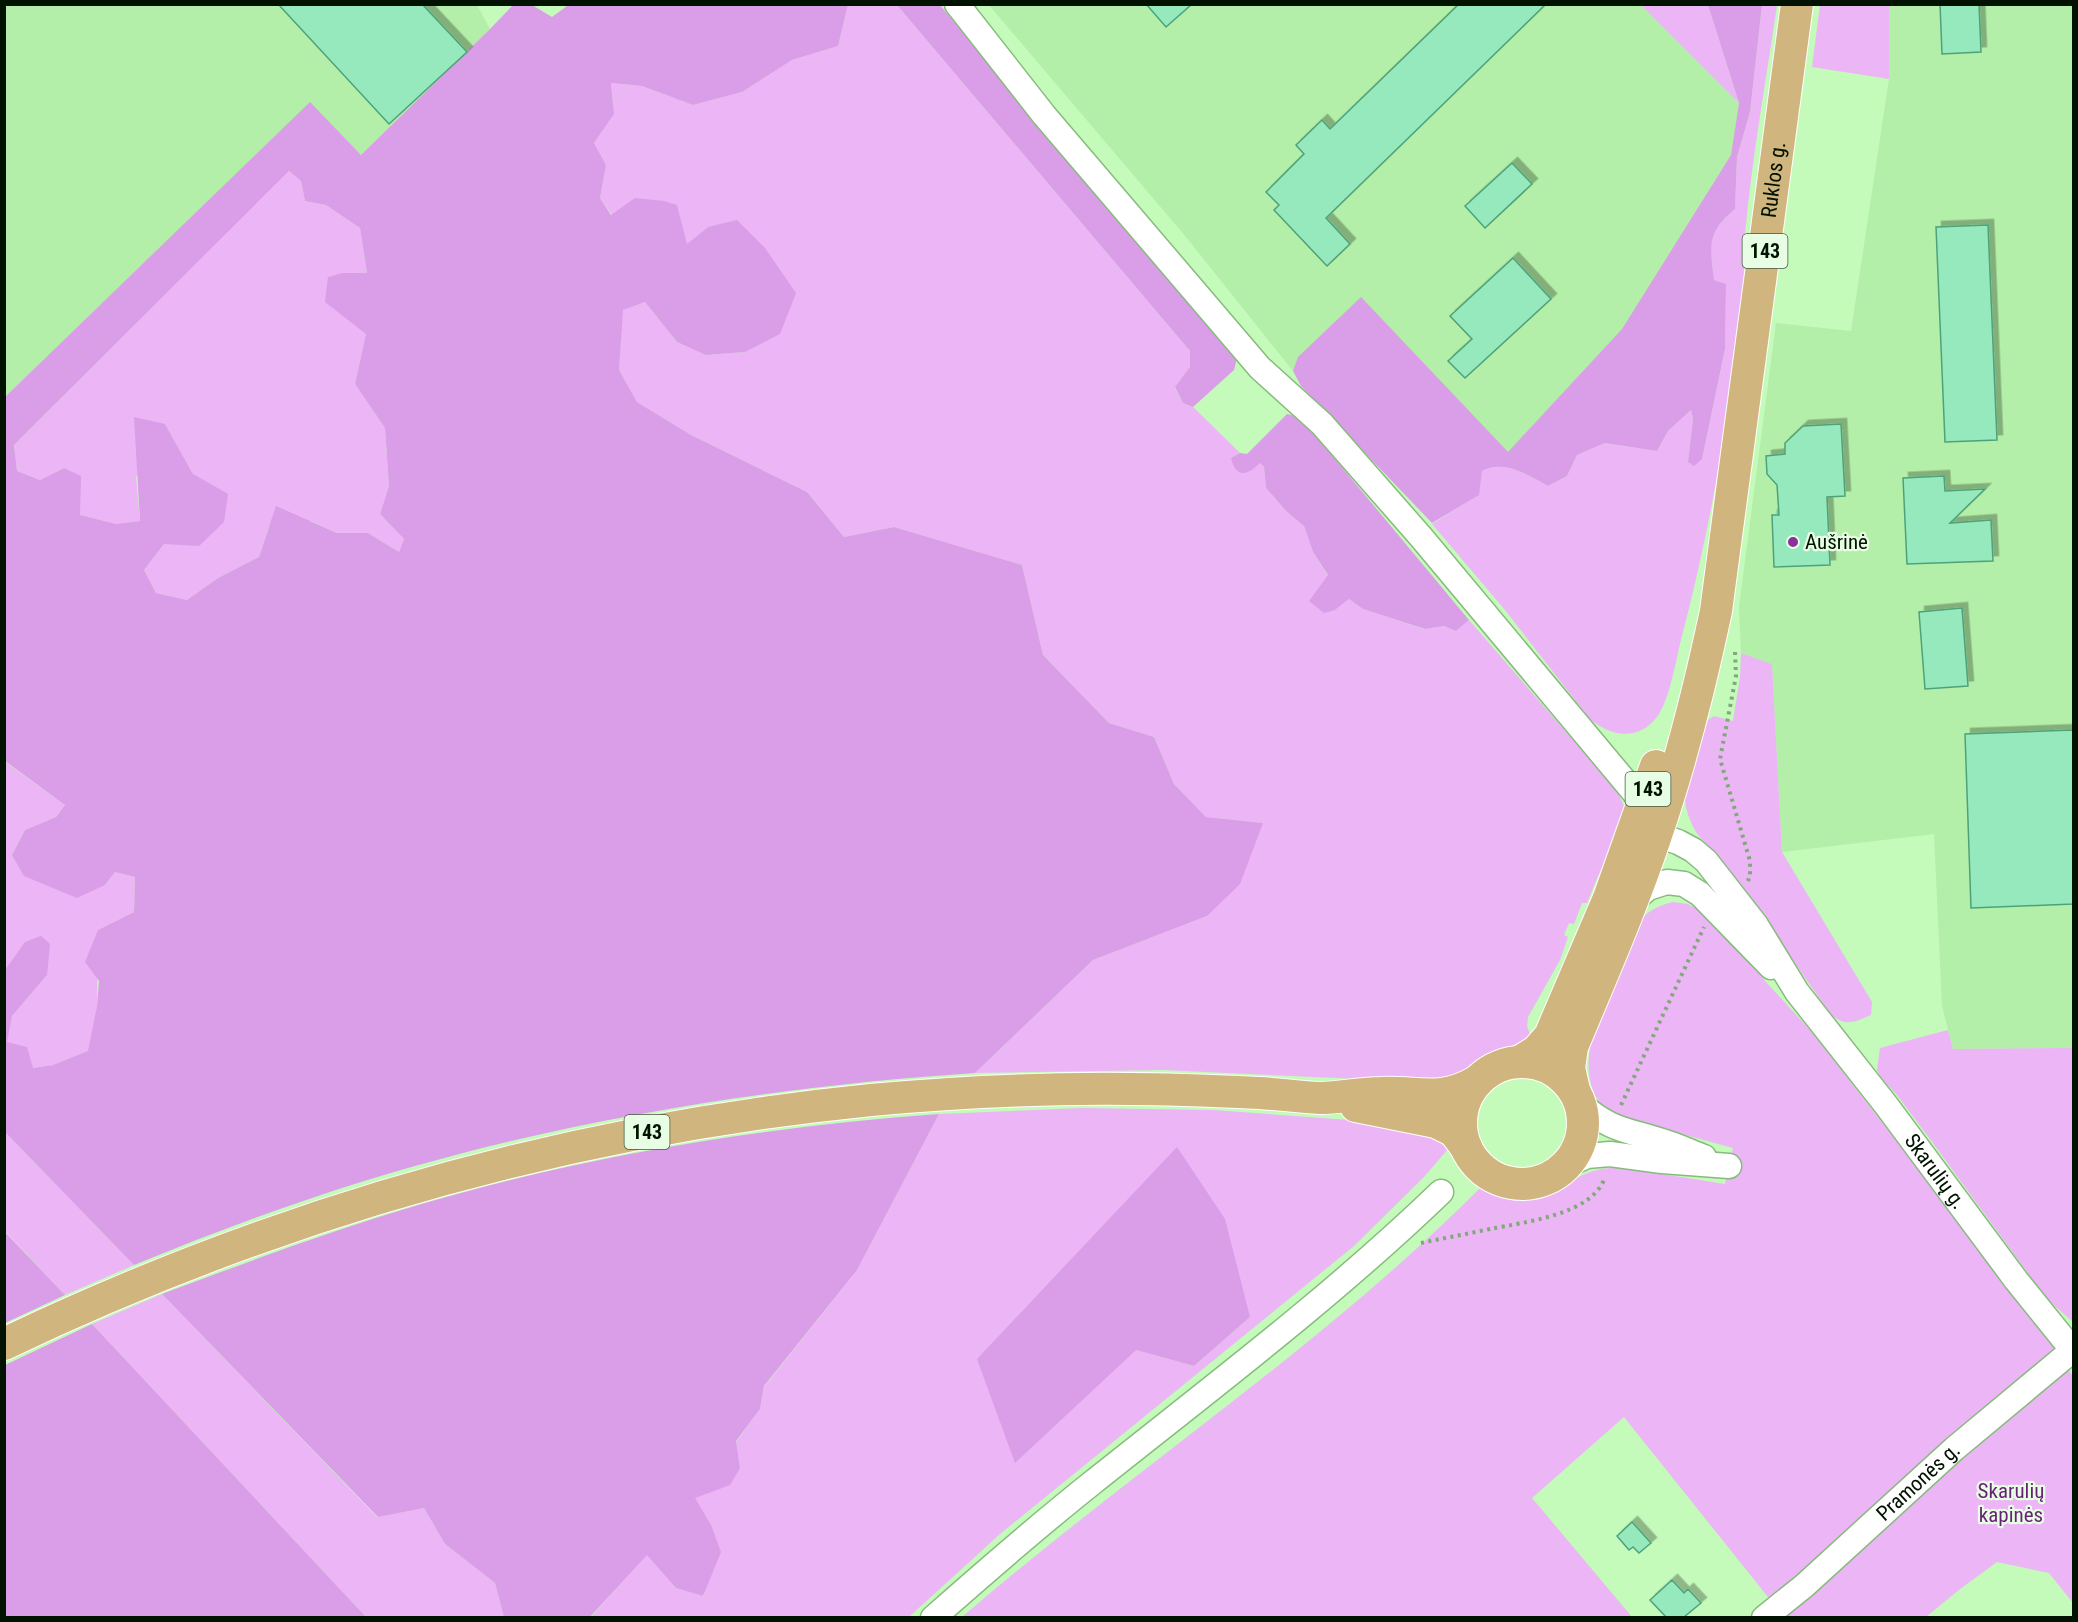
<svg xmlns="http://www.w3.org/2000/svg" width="2078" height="1622" viewBox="0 0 2078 1622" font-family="'Roboto Condensed',sans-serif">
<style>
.built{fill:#b3efa8}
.green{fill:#ebb5f6;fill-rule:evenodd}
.forest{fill:#da9de7;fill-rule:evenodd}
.building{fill:#95e9bd;stroke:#4ea27a;stroke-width:1.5;filter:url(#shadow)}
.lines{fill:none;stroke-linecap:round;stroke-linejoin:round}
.minor-casing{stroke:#87bb7d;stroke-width:27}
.major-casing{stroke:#fff;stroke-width:34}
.path{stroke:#80a979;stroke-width:4;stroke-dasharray:3 4.5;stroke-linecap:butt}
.minor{stroke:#fff;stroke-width:24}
.major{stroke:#d1b57e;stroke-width:32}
.poi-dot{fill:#8b319c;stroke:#e8fee4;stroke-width:2}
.labels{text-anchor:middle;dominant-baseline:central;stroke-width:4.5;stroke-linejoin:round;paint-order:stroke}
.shield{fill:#e8fee4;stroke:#465944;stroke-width:1.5}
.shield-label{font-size:20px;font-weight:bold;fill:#011200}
.street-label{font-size:21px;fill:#011200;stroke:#e8fee4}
.poi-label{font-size:21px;fill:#011200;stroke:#e8fee4;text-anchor:start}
.park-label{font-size:21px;fill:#681f76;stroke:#e8fee4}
</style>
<defs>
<filter id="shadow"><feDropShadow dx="5.5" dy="-5.5" stdDeviation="0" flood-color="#0004"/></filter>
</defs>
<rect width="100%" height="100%" fill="#c4faba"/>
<path class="built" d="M 5,5 L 477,5 L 490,29 L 361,155 L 310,103 L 5,397 Z
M 989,5 L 1641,5 L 1739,103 L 1731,155 L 1622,329 L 1508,453 L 1361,298 L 1299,357 L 1293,371 L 1186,237 Z
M 1889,5 L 2073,5 L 2073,1048 L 1953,1049 L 1942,1006 L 1934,834 L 1782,852 L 1772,664 L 1741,653 L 1739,607 L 1776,323 L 1851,331 L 1889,79 Z"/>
<path class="green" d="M 848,5 L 897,5 L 1190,351 L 1190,367 L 1175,388 L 1183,403 L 1193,407 L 1240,453 L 1231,458 L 1259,462 L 1264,467 L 1266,488 L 1286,511 L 1304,526 L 1313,552 L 1328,576 L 1309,601 L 1335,610 L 1349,599 L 1363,609 L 1424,629 L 1444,626 L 1456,631 L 1469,620 L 1617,791 L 1624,806 L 1625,822 L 1621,834 L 1598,876 L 1587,903 L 1582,903 L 1574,924 L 1569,923 L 1564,935 L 1568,937 L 1560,960 L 1528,1017 L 1527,1026 L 1530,1034 L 1528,1038 L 1518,1046 L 1490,1056 L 1463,1073 L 1426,1082 L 1163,1070 L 975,1073 L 1093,960 L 1207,916 L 1262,823 L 1206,817 L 1174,784 L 1154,737 L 1109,723 L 1043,655 L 1022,565 L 894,527 L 844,537 L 807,492 L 691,435 L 637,402 L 619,370 L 622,310 L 645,302 L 677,342 L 707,355 L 745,352 L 708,227 L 686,245 L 612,215 L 600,198 L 606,165 L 594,143 L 614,114 L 611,83 L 642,86 L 693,105 L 742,92 L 792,60 L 838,46 Z
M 1641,5 L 1708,5 L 1739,103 Z
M 1762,5 L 1777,5 C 1766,81 1752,157 1745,234 C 1743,256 1746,279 1743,302 C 1730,413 1711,524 1683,632 C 1677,653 1670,702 1656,718 C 1637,742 1609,736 1589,718 L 1505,610 L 1432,524 L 1478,495 L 1482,471 C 1504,459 1528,475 1548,486 L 1567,476 L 1577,455 L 1605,443 L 1657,451 L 1668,431 L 1691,410 L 1693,419 L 1688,462 L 1702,459 L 1725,349 L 1726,284 L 1714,280 C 1710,245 1705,234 1735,209 L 1737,157 L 1750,112 Z
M 1820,5 L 1889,5 L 1889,79 L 1812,67 Z
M 289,171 L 301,181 L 305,201 L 326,205 L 360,228 L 367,274 L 343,273 L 366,334 L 355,384 L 385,428 L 389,486 L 380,514 L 404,539 L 399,552 L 368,533 L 337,533 L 311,521 L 269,526 L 259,557 L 218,578 L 187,600 L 156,593 L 144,570 L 164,544 L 193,474 L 165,424 L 136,477 L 140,521 L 116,524 L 79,515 L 64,468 L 40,480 L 17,471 L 14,445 Z
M 1741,653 L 1772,664 L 1782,852 L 1872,1002 L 1871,1015 C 1854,1022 1847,1027 1831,1015 L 1764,919 L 1696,832 C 1688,817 1684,806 1685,790 L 1708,720 L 1714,716 L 1733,721 L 1740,677 Z
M 4,761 L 65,805 L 56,817 L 25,830 L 12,855 L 105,885 L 115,872 L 135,877 L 134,912 L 98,930 L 97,1006 L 89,1051 L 53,1065 L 32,1068 L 6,1042 L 12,1016 L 47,975 L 5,971 Z
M 1673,902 L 1688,904 L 1702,912 L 1811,1031 L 2046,1333 L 2073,1377 L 2073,1603 L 2049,1573 L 1997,1562 L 1960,1589 L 1926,1617 L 1764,1617 L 1776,1607 L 1624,1417 L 1532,1498 L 1632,1617 L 961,1618 C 1132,1470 1324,1346 1483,1185 C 1507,1198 1534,1202 1558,1188 C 1575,1179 1590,1169 1610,1168 C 1625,1167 1641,1171 1656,1173 C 1679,1177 1702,1180 1725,1184 L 1733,1148 L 1624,1118 C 1619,1116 1612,1114 1607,1110 C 1559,1070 1618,968 1637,923 C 1648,911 1657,906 1673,902 Z
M 1948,1030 L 1953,1049 L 2073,1048 L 2073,1322 L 2046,1298 L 1927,1135 L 1897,1095 L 1881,1078 L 1877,1070 L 1880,1048 Z
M 1082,1108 L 1213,1110 L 1364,1121 L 1420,1131 L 1437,1140 L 1448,1149 L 1424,1177 L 1354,1246 L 1000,1534 L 909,1617 L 590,1618 L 647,1554 L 676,1588 L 704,1596 L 711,1525 L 694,1498 L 740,1468 L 736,1442 L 760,1409 L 764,1387 L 857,1270 L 939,1114 ZM 1250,1317 L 1194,1366 L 1136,1350 Z
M 5,1132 L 134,1265 L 65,1295 L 5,1231 Z
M 162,1294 L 377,1517 L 424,1508 L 445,1544 L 495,1583 L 504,1617 L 366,1617 L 92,1324 Z"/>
<path class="forest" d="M 566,4 L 848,5 L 838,46 L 792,60 L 742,92 L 693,105 L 642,86 L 611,83 L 614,114 L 594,143 L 606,165 L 600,198 L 611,215 L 635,198 L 664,201 L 677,205 L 687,244 L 708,227 L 737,220 L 765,248 L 796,293 L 780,334 L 745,352 L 706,355 L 677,342 L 645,302 L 623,310 L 619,370 L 637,402 L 691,435 L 807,492 L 844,537 L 894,527 L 1022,565 L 1043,655 L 1109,723 L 1154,737 L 1174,784 L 1206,817 L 1263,823 L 1240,884 L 1207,916 L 1093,960 L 975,1073 C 749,1088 526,1126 312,1198 C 252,1218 193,1241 134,1265 L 5,1132 L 4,965 L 5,970 L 25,942 L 41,936 L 50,944 L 47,975 L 12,1016 L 7,1042 L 27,1047 L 33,1068 L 53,1065 L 88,1051 L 97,1006 L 99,981 L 85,962 L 98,930 L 134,912 L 135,877 L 115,872 L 105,885 L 77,898 L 24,876 L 12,855 L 25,830 L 56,817 L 65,805 L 5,761 L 5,397 L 310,102 L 361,155 L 490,29 L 513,5 L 532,5 L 552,17 L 567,6 ZM 289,171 L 301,181 L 305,201 L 326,205 L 360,228 L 367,273 L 343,273 L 328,277 L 325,302 L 366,334 L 355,384 L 385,428 L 389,486 L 380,514 L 404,539 L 399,552 L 368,533 L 337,533 L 276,506 L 259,557 L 218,578 L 187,600 L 156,593 L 144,570 L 164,544 L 199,546 L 224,522 L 228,494 L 193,474 L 165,424 L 134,417 L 140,521 L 116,524 L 80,515 L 81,476 L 64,468 L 40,480 L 17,471 L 14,445 Z
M 897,5 L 940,5 L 1237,358 L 1234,370 L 1193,407 L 1183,403 L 1175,387 L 1190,367 L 1190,351 Z
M 1708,5 L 1762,5 L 1750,112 L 1737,157 L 1735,209 C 1706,233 1710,246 1714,280 L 1726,284 L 1725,349 L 1702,459 L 1694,466 L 1688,462 L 1693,419 L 1691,410 L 1668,431 L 1657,451 L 1605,443 L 1577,455 L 1567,476 L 1548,486 C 1528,475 1504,459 1482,471 L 1479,495 L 1432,523 L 1301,386 L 1293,371 L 1298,357 L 1361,297 L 1508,452 L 1622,329 L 1731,155 L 1739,103 Z
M 1287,414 L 1300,417 L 1469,620 L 1456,631 L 1444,626 L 1425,629 L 1363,609 L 1349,599 L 1335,610 L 1324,613 L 1309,601 L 1328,575 L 1313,552 L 1304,526 L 1286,511 L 1266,488 L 1264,467 L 1260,463 C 1248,475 1236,479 1231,458 L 1240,453 L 1247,454 Z
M 939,1114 L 857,1270 L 764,1386 L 760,1409 L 736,1441 L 740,1468 L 730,1485 L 695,1498 L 711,1525 L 721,1552 L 703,1596 L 676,1588 L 647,1555 L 590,1617 L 504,1617 L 495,1583 L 445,1544 L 424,1508 L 378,1517 L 162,1294 C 247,1262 331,1231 418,1205 C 588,1155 763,1127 939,1114 Z
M 1177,1147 L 1225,1219 L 1250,1317 L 1194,1366 L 1136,1350 L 1015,1463 L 977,1359 Z
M 4,1231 L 65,1295 L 5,1323 L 4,1323 Z
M 92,1324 L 366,1617 L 5,1617 L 5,1365 Z"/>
<path class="building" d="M 278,4 L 422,4 L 467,52 L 389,124 Z
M 1146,4 L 1192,4 L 1166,27 Z
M 1459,4 L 1546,4 L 1326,218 L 1350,244 L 1327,266 L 1274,210 L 1279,205 L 1266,192 L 1304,154 L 1296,145 L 1322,120 L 1330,129 Z
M 1940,4 L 1979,4 L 1981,52 L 1942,54 Z
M 1512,163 L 1532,184 L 1485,228 L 1465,206 Z
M 1988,225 L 1997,440 L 1945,442 L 1936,227 Z
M 1513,258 L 1551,299 L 1465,378 L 1448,361 L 1472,339 L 1450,316 Z
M 1841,424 L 1845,496 L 1827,497 L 1830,565 L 1774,567 L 1772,515 L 1779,515 L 1777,485 L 1767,474 L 1766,456 L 1785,454 L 1785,443 L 1803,426 Z
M 1944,476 L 1945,491 L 1985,489 L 1950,523 L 1991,520 L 1993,561 L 1907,564 L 1903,478 Z
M 1962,608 L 1968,686 L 1925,689 L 1919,612 Z
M 2073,730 L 2073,904 L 1971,908 L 1965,734 Z
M 1632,1522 L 1651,1543 L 1639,1553 L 1633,1547 L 1629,1550 L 1617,1536 Z
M 1672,1580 L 1684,1593 L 1688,1589 L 1701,1603 L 1684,1617 L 1666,1617 L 1650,1600 Z"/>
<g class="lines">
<defs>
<g id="minor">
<path d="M 957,4 L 1044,115 L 1260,368 L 1322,424 L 1421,537 L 1643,803"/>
<path id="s1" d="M 1641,839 L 1657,835 L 1678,842 L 1693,850 L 1706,861 L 1756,925 L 1797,992 L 1886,1105 L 2016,1280 L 2074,1352"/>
<path d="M 1633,901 L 1648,888 L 1667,882 L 1684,884 L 1700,894 L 1771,967"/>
<path d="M 1581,1104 C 1610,1131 1629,1130 1665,1142 C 1678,1146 1691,1152 1704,1157"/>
<path d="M 1567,1165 L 1587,1156 L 1610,1154 L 1662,1161 L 1729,1166"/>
<path d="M 933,1618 C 985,1572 1038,1526 1092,1483 C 1211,1388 1332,1297 1441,1192"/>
<path id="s2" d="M 1764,1618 L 1804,1586 L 1954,1449 L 2074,1349"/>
</g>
<g id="major">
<path d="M 1521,1061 L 1537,1051 L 1550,1036 L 1609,898 L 1656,766"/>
<circle cx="1522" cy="1123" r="61"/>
<path id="s3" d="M 1574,1090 L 1569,1068 L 1572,1047 C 1601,977 1632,907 1656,835 C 1681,762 1700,686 1716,611 L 1797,4"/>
<path d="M 1356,1106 L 1436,1122 L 1454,1131 L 1466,1147"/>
<path d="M 4,1344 C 278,1213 569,1130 871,1100 C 957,1092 1043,1088 1130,1089 C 1173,1089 1216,1091 1259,1093 C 1279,1094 1299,1097 1320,1098 C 1340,1098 1360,1093 1380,1093 C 1419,1091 1439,1103 1476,1082"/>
</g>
</defs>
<use href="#minor" class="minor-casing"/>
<use href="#major" class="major-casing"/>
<path class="path" d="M 1735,652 L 1736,676 L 1720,759 L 1750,861 L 1750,875 L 1748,881
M 1621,1105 L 1704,927
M 1421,1243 C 1444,1238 1467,1234 1490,1229 C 1524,1222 1593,1215 1605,1177"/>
<use href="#minor" class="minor"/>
<use href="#major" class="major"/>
</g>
<circle class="poi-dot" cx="1793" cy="542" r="6"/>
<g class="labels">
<g class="shield">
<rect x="1742.5" y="234" width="45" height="34" rx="4.5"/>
<rect x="1625.5" y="772" width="45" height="34" rx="4.5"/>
<rect x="624.5" y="1115" width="45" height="34" rx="4.5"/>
</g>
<g class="shield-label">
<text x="1765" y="251">143</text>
<text x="1648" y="789">143</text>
<text x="647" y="1132">143</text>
</g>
<g class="street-label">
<text stroke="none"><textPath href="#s3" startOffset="939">Ruklos g.</textPath></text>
<text stroke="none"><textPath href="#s1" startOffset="459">Skarulių g.</textPath></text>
<text stroke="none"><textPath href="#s2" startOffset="206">Pramonės g.</textPath></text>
</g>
<g class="poi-label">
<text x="1805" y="542">Aušrinė</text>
</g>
<g class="park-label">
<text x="2011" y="1491">Skarulių<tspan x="2011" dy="24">kapinės</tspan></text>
</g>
</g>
<rect width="2078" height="1622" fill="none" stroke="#011200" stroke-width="12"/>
</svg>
